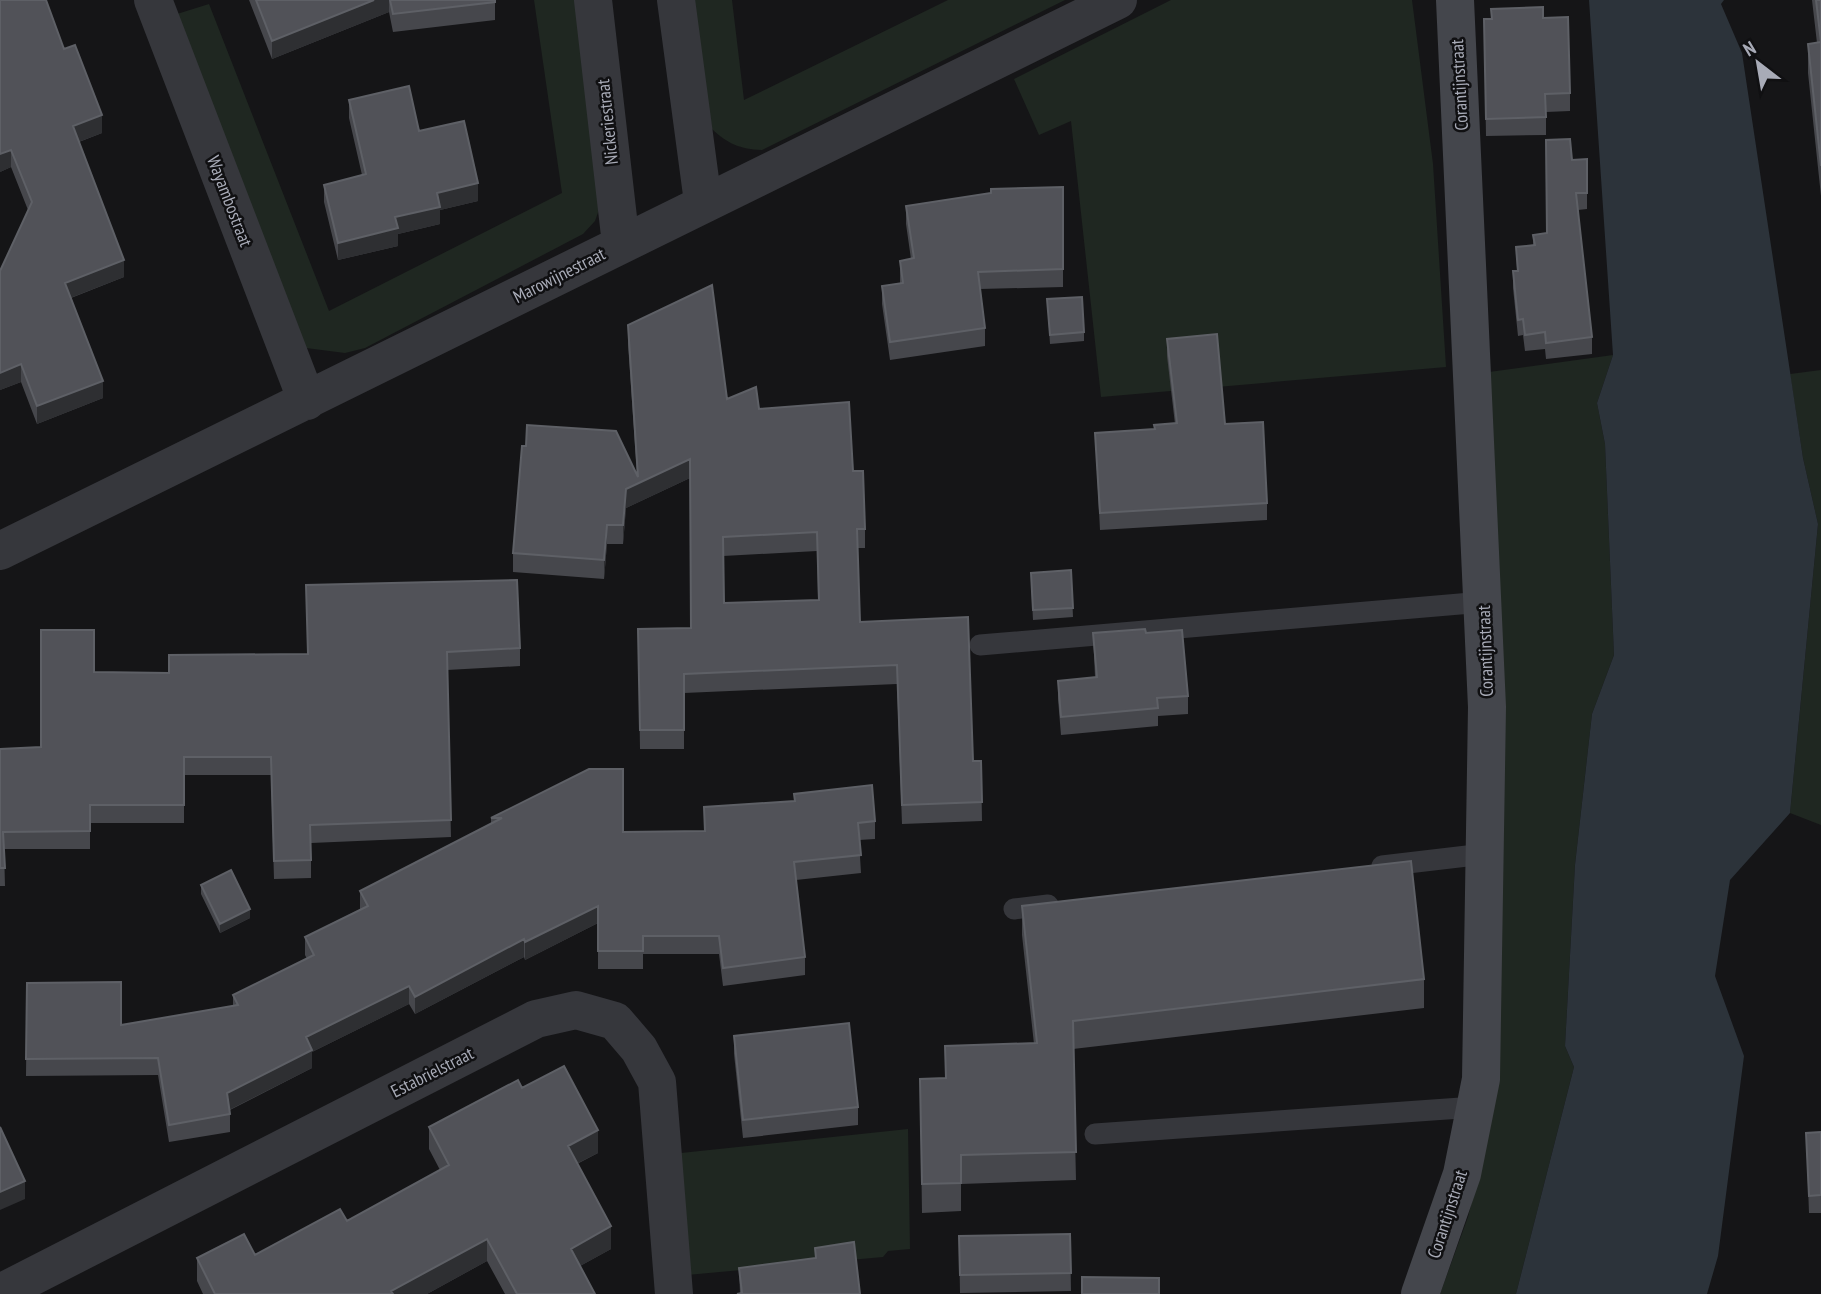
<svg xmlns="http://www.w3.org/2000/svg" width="1821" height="1294" viewBox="0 0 1821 1294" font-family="'PT Sans Narrow',sans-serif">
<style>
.green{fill:#1f2721}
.water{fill:#2c333a}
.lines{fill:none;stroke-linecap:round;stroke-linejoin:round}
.lane{stroke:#36373c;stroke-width:21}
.street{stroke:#36373c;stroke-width:38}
.secondary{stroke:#44464c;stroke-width:38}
.wall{fill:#46474c;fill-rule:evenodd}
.shaded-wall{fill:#2e2f32}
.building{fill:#515258;stroke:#5e6066;stroke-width:2;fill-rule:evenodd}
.labels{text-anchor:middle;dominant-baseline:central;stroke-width:5;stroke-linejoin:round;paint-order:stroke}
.street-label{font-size:18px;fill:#a8abb7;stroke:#101012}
</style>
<rect width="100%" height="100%" fill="#151517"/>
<path class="green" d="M 534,0 L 578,0 L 601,204 L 595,221 L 583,234 L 365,348 L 345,353 L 306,348 L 177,14 L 209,4 L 329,311 L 562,193 Z
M 692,0 L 732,0 L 744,100 L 948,0 L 1065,0 L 762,150 C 740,149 728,144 712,129 Z
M 1171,0 L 1412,0 L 1433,164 L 1446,367 L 1101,397 L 1071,121 L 1039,135 L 1014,79 Z
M 1613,355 L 1597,403 L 1605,444 L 1614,655 L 1592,714 L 1575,865 L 1565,1046 L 1574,1067 L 1516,1294 L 1440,1294 L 1468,1217 L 1491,1124 L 1489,372 Z
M 1821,370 L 1821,825 L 1790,813 L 1818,524 L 1803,458 L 1790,374 Z
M 908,1129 L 910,1249 L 888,1251 L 883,1257 L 687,1275 L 681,1153 Z"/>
<path class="water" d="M 1589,0 L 1724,0 L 1721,4 L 1742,53 L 1803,458 L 1818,524 L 1790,813 L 1730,880 L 1715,976 L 1744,1056 L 1718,1256 L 1707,1294 L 1516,1294 L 1574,1067 L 1565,1046 L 1575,865 L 1592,714 L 1614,655 L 1605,444 L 1597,403 L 1613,355 Z"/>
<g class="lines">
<path class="lane" d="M 980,645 L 1483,602
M 1382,866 L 1484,854
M 1014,909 L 1048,905
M 1095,1134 L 1475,1107"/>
<path class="street" d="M 153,0 L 307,401
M 593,0 L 621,244
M 676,0 L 703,202
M 0,551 L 1118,0
M 0,1293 L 536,1019 L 576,1010 L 615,1021 L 639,1049 L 657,1082 L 674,1294"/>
<path class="secondary" d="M 1420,1294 L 1462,1174 L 1481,1079 L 1487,707 L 1455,0"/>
</g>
<path class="wall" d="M 249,0 L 495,0 L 495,20 L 393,32 L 389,12 L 272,59 Z
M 1812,0 L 1821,0 L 1821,196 L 1808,73 L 1808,44 L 1817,43 Z
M 1491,9 L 1543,18 L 1570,93 L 1570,111 L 1546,112 L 1546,135 L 1486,136 L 1484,19 L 1491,19 Z
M 64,49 L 102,133 L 79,142 L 124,277 L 71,298 L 103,398 L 37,424 L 21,382 L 0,390 L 28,210 L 11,167 L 0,172 Z
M 349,100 L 478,201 L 440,210 L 440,224 L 398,234 L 398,246 L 338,260 L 324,202 L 324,185 L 362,175 L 349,118 Z
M 1587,159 L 1587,209 L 1578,210 L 1592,337 L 1592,354 L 1546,359 L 1545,349 L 1525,351 L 1523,335 L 1518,336 L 1513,288 L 1513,271 L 1517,271 L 1516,247 L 1533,245 L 1533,235 L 1547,234 Z
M 1063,187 L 1063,287 L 980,289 L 985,328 L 985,346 L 890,360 L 882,304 L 882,286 L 900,284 L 900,261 L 911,259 L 906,224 L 906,206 Z
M 1047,299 L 1084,332 L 1084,341 L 1050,344 Z
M 628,325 L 727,399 L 759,409 L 853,471 L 865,529 L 865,548 L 857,548 L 860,622 L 968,617 L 973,761 L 981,761 L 982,821 L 902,824 L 897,684 L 684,693 L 684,749 L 640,749 L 638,629 L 690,628 L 690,478 L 626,508 L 623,544 L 607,544 L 604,579 L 513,572 L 513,553 L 637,474 L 628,344 ZM 817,551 L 818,600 L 724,603 L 723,556 Z
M 1167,339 L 1225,424 L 1267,503 L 1267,520 L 1100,530 L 1095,433 L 1154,429 L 1175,424 L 1167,356 Z
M 1071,570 L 1073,617 L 1033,620 L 1031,582 Z
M 1093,633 L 1146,633 L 1188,696 L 1188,714 L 1158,716 L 1158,726 L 1061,735 L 1058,699 L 1058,681 L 1095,677 Z
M 520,648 L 520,666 L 447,670 L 451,837 L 311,843 L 311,878 L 274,879 L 271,775 L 184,775 L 184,823 L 90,823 L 90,849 L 4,849 L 5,886 L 0,886 L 0,749 L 41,747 L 94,672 L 169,673 L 307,654 Z
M 589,769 L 623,832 L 704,831 L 704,807 L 794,801 L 794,794 L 875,821 L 875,839 L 859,840 L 861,873 L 796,880 L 805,957 L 805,975 L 723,986 L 719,954 L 643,954 L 643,969 L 598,969 L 598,923 L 525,960 L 524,957 L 415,1014 L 409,1004 L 312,1052 L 312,1068 L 230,1110 L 230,1132 L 169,1142 L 158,1075 L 26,1076 L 27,983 L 121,1025 L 233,1006 L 233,995 L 307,959 L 305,955 L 305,937 L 360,910 L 360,891 L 491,824 L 491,818 Z
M 201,885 L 250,918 L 220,933 L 201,894 Z
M 1022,906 L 1424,979 L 1424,1008 L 1073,1049 L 1076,1180 L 961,1184 L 961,1211 L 922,1213 L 920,1079 L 945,1078 L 1034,1044 L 1022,935 Z
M 734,1036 L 858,1107 L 858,1125 L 743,1138 L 734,1054 Z
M 522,1088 L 598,1153 L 577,1164 L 611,1249 L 580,1266 L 595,1294 L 505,1294 L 487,1261 L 427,1294 L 203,1294 L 197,1281 L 197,1258 L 255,1255 L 347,1221 L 440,1170 L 429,1149 L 429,1127 Z
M 1821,1132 L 1821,1213 L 1809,1213 L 1806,1133 Z
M 1070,1234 L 1071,1291 L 960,1293 L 959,1236 Z
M 815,1248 L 860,1294 L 740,1294 L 739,1268 L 815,1258 Z"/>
<path class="shaded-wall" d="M 374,0 L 389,0 L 389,12 L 272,59 L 272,41 Z
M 102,115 L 102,133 L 73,144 L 73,126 Z
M 11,150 L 11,167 L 0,172 L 0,154 Z
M 478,183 L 478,201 L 440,210 L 440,224 L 398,234 L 398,246 L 338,260 L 338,243 L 395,217 L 437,193 Z
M 124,260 L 124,277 L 65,300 L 65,283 Z
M 21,364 L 21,382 L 0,390 L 0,373 Z
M 103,381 L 103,398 L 37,424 L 37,406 Z
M 690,459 L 690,478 L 626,508 L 623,544 L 623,525 L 626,489 Z
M 607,525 L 607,544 L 604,579 L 604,560 Z
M 598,906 L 598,923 L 525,960 L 525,942 Z
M 250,909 L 250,918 L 220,933 L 220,924 Z
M 524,939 L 524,957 L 415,1014 L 415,997 Z
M 409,986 L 409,1004 L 312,1052 L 312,1068 L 227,1111 L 227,1093 L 306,1037 Z
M 598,1130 L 598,1153 L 568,1168 L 568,1146 Z
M 25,1181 L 25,1199 L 0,1210 L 0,1192 Z
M 611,1226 L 611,1249 L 571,1271 L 571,1249 Z
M 487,1239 L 487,1261 L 427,1294 L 391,1294 L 391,1291 Z"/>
<path class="building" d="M 0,0 L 46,0 L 64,49 L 75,45 L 102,115 L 73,126 L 124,260 L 65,283 L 103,381 L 37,406 L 21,364 L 0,373 L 0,271 L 32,202 L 11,150 L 0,154 Z
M 256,0 L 374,0 L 272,41 Z
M 390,0 L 495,0 L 495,2 L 393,14 Z
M 1816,0 L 1821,0 L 1821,166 L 1808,44 L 1821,42 Z
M 1543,7 L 1543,18 L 1568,17 L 1570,93 L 1545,94 L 1546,117 L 1486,119 L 1484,19 L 1492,19 L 1491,9 Z
M 409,86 L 419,131 L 464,121 L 478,183 L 437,193 L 440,207 L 395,217 L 398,228 L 338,243 L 324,185 L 366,174 L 349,100 Z
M 1570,139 L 1572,160 L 1587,159 L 1587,193 L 1576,193 L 1592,337 L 1546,343 L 1545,332 L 1525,335 L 1523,319 L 1518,320 L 1513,271 L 1518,271 L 1516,247 L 1535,245 L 1533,235 L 1547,233 L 1546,140 Z
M 1063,187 L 1063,269 L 978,272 L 985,328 L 890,342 L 882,286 L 903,283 L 900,261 L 914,258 L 906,206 L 991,193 L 991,189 Z
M 712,285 L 727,399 L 756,387 L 759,409 L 849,402 L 853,471 L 863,471 L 865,529 L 857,529 L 860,622 L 968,617 L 973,761 L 981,761 L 982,802 L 902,805 L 897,665 L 684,674 L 684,730 L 640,730 L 638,629 L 691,628 L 690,459 L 626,489 L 623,525 L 607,525 L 604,560 L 513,553 L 522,446 L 526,446 L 527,425 L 616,431 L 638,477 L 628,325 ZM 817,532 L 819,600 L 724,603 L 723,537 Z
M 1082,297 L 1084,332 L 1050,335 L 1047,299 Z
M 1217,334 L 1225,424 L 1263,422 L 1267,503 L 1100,513 L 1095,433 L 1155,429 L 1154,425 L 1177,423 L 1167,339 Z
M 1071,570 L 1073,608 L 1033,610 L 1031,573 Z
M 517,580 L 520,648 L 447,652 L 451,820 L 310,825 L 311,860 L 274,861 L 271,757 L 184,757 L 184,805 L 90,805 L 90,831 L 3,832 L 5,868 L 0,868 L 0,749 L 41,747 L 41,630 L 94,630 L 94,672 L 169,673 L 169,655 L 308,654 L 306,585 Z
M 1145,629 L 1146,633 L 1182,630 L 1188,696 L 1157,698 L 1158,708 L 1061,717 L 1058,681 L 1097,677 L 1093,633 Z
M 589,769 L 623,769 L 623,832 L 705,831 L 704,807 L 795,801 L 794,794 L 872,785 L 875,821 L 858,823 L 861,855 L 794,862 L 805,957 L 723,968 L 719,936 L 643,936 L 643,951 L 598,951 L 598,906 L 525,942 L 524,939 L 415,997 L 409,986 L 306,1037 L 312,1050 L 227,1093 L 230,1114 L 169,1125 L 158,1058 L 26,1059 L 27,983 L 121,982 L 121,1025 L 238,1005 L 233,995 L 314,955 L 305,937 L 368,906 L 360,891 L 502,818 L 491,818 Z
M 1411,861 L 1424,979 L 1073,1021 L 1076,1152 L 961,1155 L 961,1183 L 922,1184 L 920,1079 L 946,1078 L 945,1046 L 1037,1043 L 1022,906 Z
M 231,870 L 250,909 L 220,924 L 201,885 Z
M 849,1023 L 858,1107 L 743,1120 L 734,1036 Z
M 564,1066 L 598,1130 L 568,1146 L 611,1226 L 571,1249 L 595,1294 L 517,1294 L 487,1239 L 391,1291 L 393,1294 L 215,1294 L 197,1258 L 244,1234 L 255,1255 L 340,1209 L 347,1221 L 449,1165 L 429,1127 L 518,1080 L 522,1088 Z
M 0,1127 L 25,1181 L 0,1192 Z
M 1821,1132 L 1821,1195 L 1809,1196 L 1806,1133 Z
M 1070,1234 L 1071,1273 L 960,1275 L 959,1236 Z
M 854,1242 L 860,1294 L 737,1294 L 742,1293 L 739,1268 L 816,1258 L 815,1248 Z
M 1082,1277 L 1159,1278 L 1159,1294 L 1082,1294 Z"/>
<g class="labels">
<g class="street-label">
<text transform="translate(1459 85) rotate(-93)">Corantijnstraat</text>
<text transform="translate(607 122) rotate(-96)">Nickeriestraat</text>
<text transform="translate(230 201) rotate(69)">Wayambostraat</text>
<text transform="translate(559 275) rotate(-27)">Marowijnestraat</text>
<text transform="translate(1485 651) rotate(-92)">Corantijnstraat</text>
<text transform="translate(432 1072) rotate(-27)">Estabrielstraat</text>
<text transform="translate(1447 1214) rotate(-72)">Corantijnstraat</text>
</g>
</g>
<g transform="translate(1758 63) rotate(329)" stroke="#101012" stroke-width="5" paint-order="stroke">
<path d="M0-5L12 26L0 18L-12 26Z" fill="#a8abb7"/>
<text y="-10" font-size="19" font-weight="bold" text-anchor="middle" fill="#a8abb7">N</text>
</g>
</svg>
